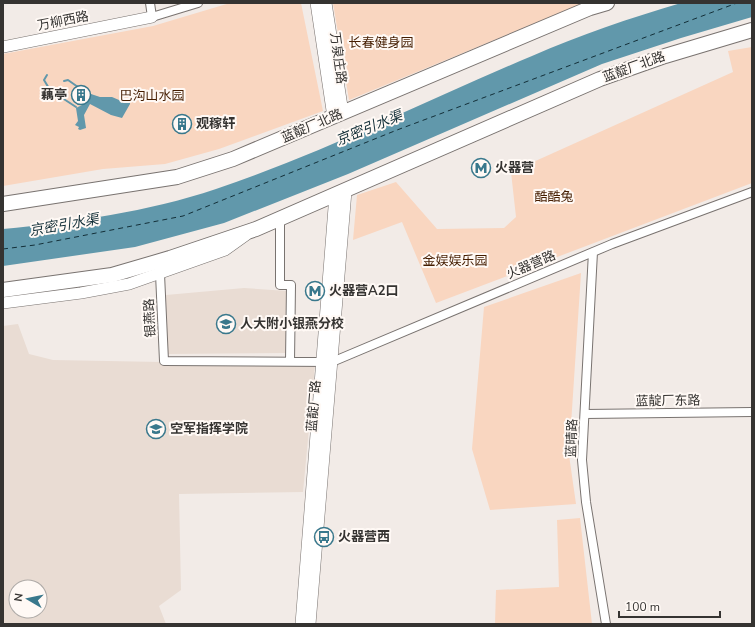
<svg xmlns="http://www.w3.org/2000/svg" width="755" height="627" viewBox="0 0 755 627" font-family="'Nunito Sans','Noto Sans SC',sans-serif">
<style>
.built{fill:#e9dcd3;fill-rule:evenodd}
.green{fill:#f9d6c0}
.water{fill:#6198ab}
.lines{fill:none;stroke-linecap:round;stroke-linejoin:round}
.stream{stroke:#6198ab;stroke-width:2}
.ferry{stroke:#132f38;stroke-width:1;stroke-dasharray:5 4;stroke-linecap:butt}
.street-casing{stroke:#797370;stroke-width:10}
.secondary-casing{stroke:#797370;stroke-width:12}
.highway-casing{stroke:#797370;stroke-width:16}
.street{stroke:#fff;stroke-width:8}
.secondary{stroke:#fff;stroke-width:11}
.highway{stroke:#fff;stroke-width:14}
.labels{text-anchor:middle;dominant-baseline:central;stroke-width:4;stroke-linejoin:round;paint-order:stroke}
.street-label{font-size:13px;fill:#353331;stroke:#fff9f5}
.park-label{font-size:13px;fill:#451d00;stroke:#fff9f5}
.poi-label{font-size:13px;font-weight:bold;fill:#353331;stroke:#fff9f5;text-anchor:start}
.water-label{font-size:14px;font-style:italic;fill:#132f38;stroke:#fff9f5}
</style>
<rect width="100%" height="100%" fill="#f2ebe7"/>
<path class="built" d="M 244,288 L 287,291 L 286,353 L 166,354 L 166,295 Z
M 18,324 L 29,354 L 53,360 L 315,365 L 303,492 L 179,494 L 181,590 L 159,606 L 166,624 L 3,624 L 3,326 ZM 16,587 L 40,587 L 40,611 L 16,611 Z"/>
<path class="green" d="M 230,3 L 301,3 L 323,111 L 219,149 L 165,164 L 103,169 L 3,186 L 3,54 L 153,26 Z
M 333,3 L 584,3 L 349,100 Z
M 752,47 L 752,183 L 436,303 L 402,222 L 353,240 L 357,195 L 396,182 L 437,229 L 504,228 L 516,217 L 511,172 L 733,72 L 728,51 Z
M 581,273 L 569,455 L 576,504 L 490,510 L 472,449 L 484,307 Z
M 580,518 L 592,624 L 495,624 L 496,590 L 559,587 L 557,520 Z"/>
<path class="water" d="M 681,3 L 752,3 L 752,17 L 681,38 L 602,64 L 348,174 L 224,223 L 135,247 L 3,266 L 3,229 C 75,222 147,212 216,189 C 324,153 426,100 532,56 C 580,35 630,18 681,3 Z
M 85,92 L 100,97 L 112,97 L 126,103 L 130,102 L 130,104 L 122,118 L 111,115 L 90,104 L 84,115 L 86,128 L 80,130 L 78,129 L 79,127 L 75,125 L 78,121 L 76,108 L 84,104 Z"/>
<g class="lines">
<path class="stream" d="M 47,75 L 44,80 L 50,90 L 76,107
M 64,81 L 68,80 L 85,92"/>
<path class="ferry" d="M 3,249 L 35,245 L 183,216 L 397,130 L 737,3"/>
<defs>
<path id="street" d="M 150,3 L 152,17 L 198,3
M 280,218 L 280,285 L 291,285 L 290,361
M 593,252 L 582,460 L 586,502 L 606,624
M 160,274 L 164,361 L 332,362 L 612,244 L 752,192
M 585,414 L 752,412"/>
<path id="secondary" d="M 316,3 L 333,117
M 326,3 L 343,113
M 3,47 L 152,17
M 3,303 L 81,293 L 129,284 L 225,250 L 246,235
M 301,624 L 335,195
M 310,624 L 346,191"/>
<path id="highway" d="M 3,204 L 177,177 L 233,159 L 590,8 L 607,3
M 3,290 L 112,275 L 170,258 L 256,229 L 600,79 L 665,56 L 752,30"/>
</defs>
<use href="#street" class="street-casing"/>
<use href="#secondary" class="secondary-casing"/>
<use href="#highway" class="highway-casing"/>
<use href="#street" class="street"/>
<use href="#secondary" class="secondary"/>
<use href="#highway" class="highway"/>
</g>
<defs>
<symbol id="building-ring" viewBox="-11 -11 22 22"><circle r="9.5" fill="#fff9f5" stroke="#39788c" stroke-width="1.5"/><path d="M-4-6H4V6H1V3H-1V6H-4ZM-2.5-4.3h1.7v1.8h-1.7ZM.8-4.3h1.7v1.8H.8ZM-2.5-1h1.7V.8h-1.7ZM.8-1h1.7V.8H.8Z" fill="#39788c"/></symbol>
<symbol id="metro-ring" viewBox="-11 -11 22 22"><circle r="9.5" fill="#fff9f5" stroke="#39788c" stroke-width="1.5"/><path d="M-5.5 5V-5H-3L0 0L3-5H5.5V5H3V-.5L0 4L-3-.5V5Z" fill="#39788c"/></symbol>
<symbol id="school-ring" viewBox="-11 -11 22 22"><circle r="9.5" fill="#fff9f5" stroke="#39788c" stroke-width="1.5"/><path d="M0-5L7-2L0 1L-7-2ZM-4 1L0 2.5L4 1V4Q0 6-4 4Z" fill="#39788c"/></symbol>
<symbol id="university-ring" viewBox="-11 -11 22 22"><circle r="9.5" fill="#fff9f5" stroke="#39788c" stroke-width="1.5"/><path d="M0-5L7-2L0 1L-7-2ZM-4 1L0 2.5L4 1V4Q0 6-4 4Z" fill="#39788c"/></symbol>
<symbol id="bus-ring" viewBox="-11 -11 22 22"><circle r="9.5" fill="#fff9f5" stroke="#39788c" stroke-width="1.5"/><path d="M-5-6H5V4H4V6H2V4H-2V6H-4V4H-5ZM-3.5-4V0h7V-4ZM-3.5 1.2v1.5H-2V1.2ZM2 1.2v1.5H3.5V1.2Z" fill="#39788c"/></symbol>
</defs>
<g fill-rule="evenodd">
<use href="#building-ring" x="70" y="84" width="22" height="22"/>
<use href="#building-ring" x="171" y="113" width="22" height="22"/>
<use href="#metro-ring" x="470" y="157" width="22" height="22"/>
<use href="#metro-ring" x="304" y="280" width="22" height="22"/>
<use href="#school-ring" x="215" y="313" width="22" height="22"/>
<use href="#university-ring" x="145" y="418" width="22" height="22"/>
<use href="#bus-ring" x="313" y="526" width="22" height="22"/>
</g>
<g class="labels">
<g class="street-label">
<text transform="translate(63 21) rotate(-11)">万柳西路</text>
<text transform="translate(338 58) rotate(82)">万泉庄路</text>
<text transform="translate(634 67) rotate(-20)">蓝靛厂北路</text>
<text transform="translate(312 126) rotate(-23)">蓝靛厂北路</text>
<text transform="translate(531 265) rotate(-23)">火器营路</text>
<text transform="translate(150 318) rotate(-93)">银燕路</text>
<text transform="translate(668 401) rotate(-1)">蓝靛厂东路</text>
<text transform="translate(314 406) rotate(-85)">蓝靛厂路</text>
<text transform="translate(572 438) rotate(-88)">蓝晴路</text>
</g>
<g class="park-label">
<text x="381" y="43">长春健身园</text>
<text x="152" y="96">巴沟山水园</text>
<text x="554" y="197">酷酷兔</text>
<text x="455" y="261">金娱娱乐园</text>
</g>
<g class="poi-label">
<text x="67" y="95" text-anchor="end">藕亭</text>
<text x="196" y="124">观稼轩</text>
<text x="495" y="168">火器营</text>
<text x="329" y="291">火器营A2口</text>
<text x="240" y="324">人大附小银燕分校</text>
<text x="170" y="429">空军指挥学院</text>
<text x="338" y="537">火器营西</text>
</g>
<g class="water-label">
<text transform="translate(369 128) rotate(-22)">京密引水渠</text>
<text transform="translate(64 225) rotate(-10)">京密引水渠</text>
</g>
</g>
<rect width="755" height="627" fill="none" stroke="#353331" stroke-width="8"/>
<g transform="translate(28 599) rotate(279)"><circle r="19" fill="#fff9f5" stroke="#aeaaa7"/>
<path d="M0-3L7 15L0 10L-7 15Z" fill="#39788c"/>
<text y="-6" font-size="11" font-weight="bold" text-anchor="middle" fill="#353331">N</text>
</g>
<path d="M619 611v6h101v-6" fill="none" stroke="#353331" stroke-width="2"/>
<text x="625" y="611" font-size="12" fill="#353331" stroke="#fff9f5" stroke-width="3" paint-order="stroke">100 m</text>
</svg>
